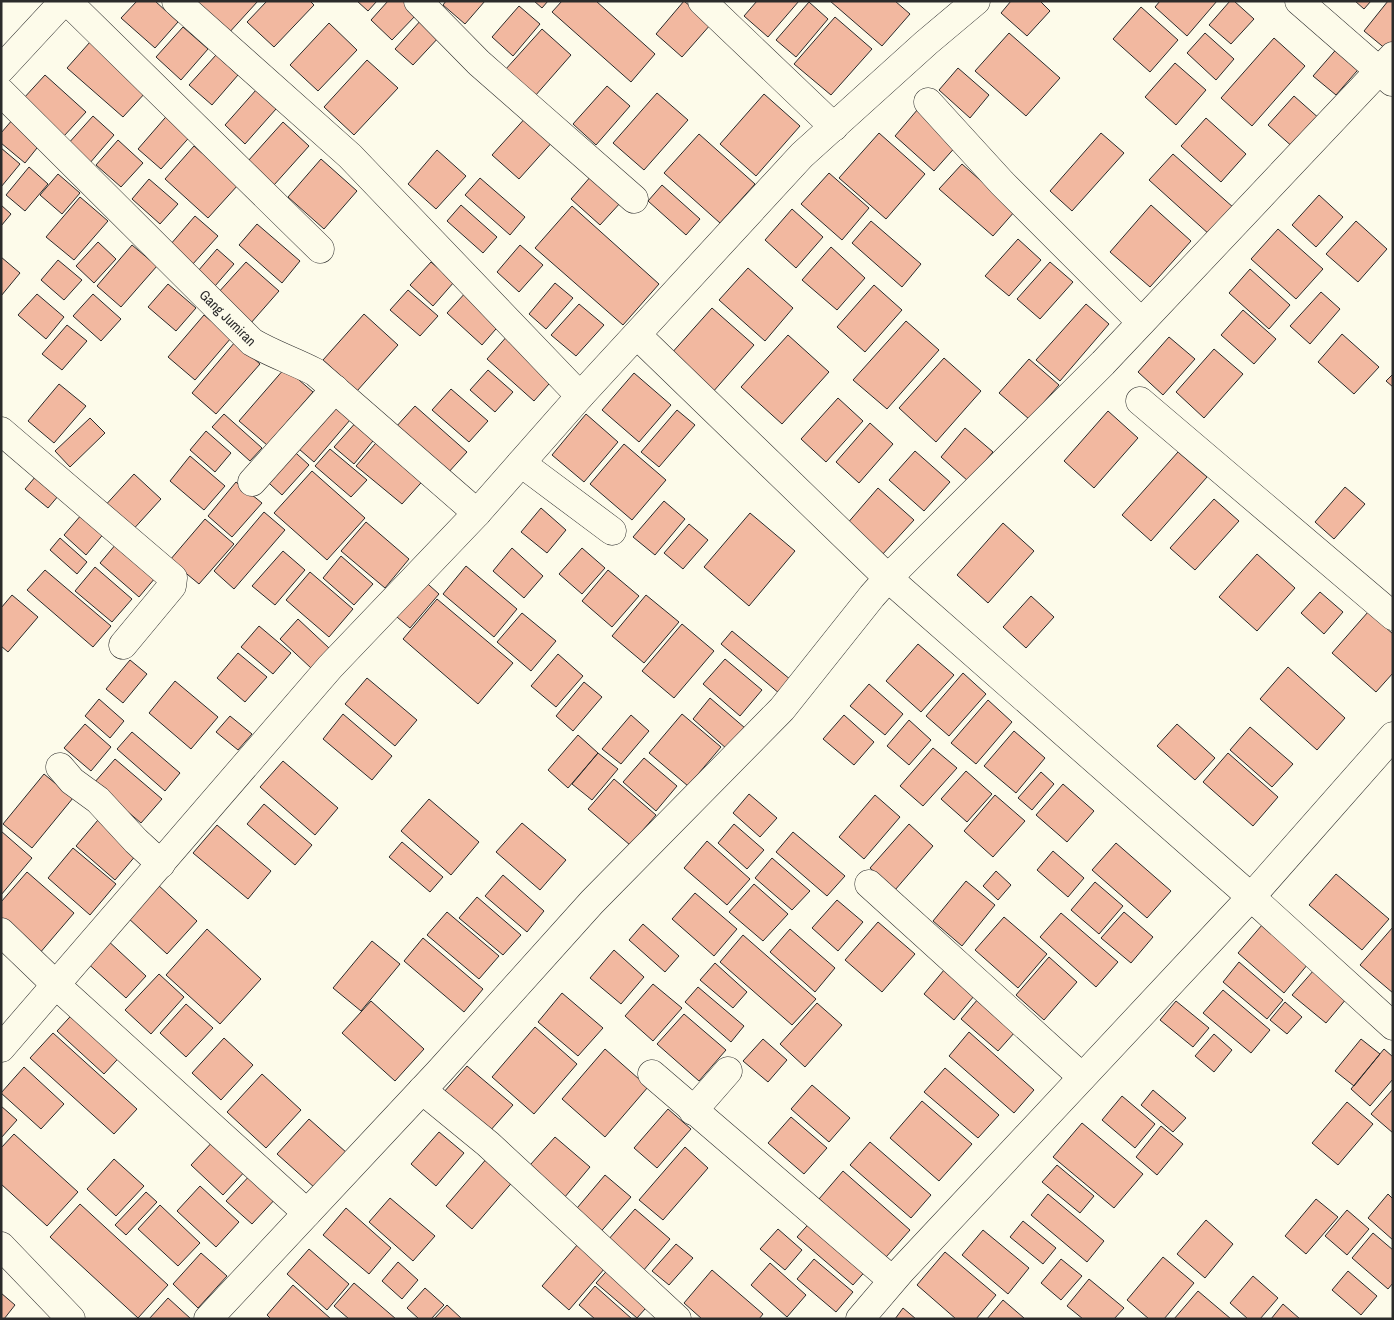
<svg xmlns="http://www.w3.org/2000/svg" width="1394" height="1320" viewBox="0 0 1394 1320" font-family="'Archivo Narrow',sans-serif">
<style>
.building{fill:#f2b8a0;stroke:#2b2b2b}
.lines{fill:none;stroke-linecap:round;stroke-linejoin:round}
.minor-casing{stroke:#2b2b2b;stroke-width:29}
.minor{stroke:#fdfbea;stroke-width:28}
.labels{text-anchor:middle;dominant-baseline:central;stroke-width:4;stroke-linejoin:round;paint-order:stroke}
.street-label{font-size:14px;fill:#2b2b2b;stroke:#fdfbea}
</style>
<rect width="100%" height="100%" fill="#fdfbea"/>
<path class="building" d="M 137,1 L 155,1 L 178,22 L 155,48 L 121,18 Z
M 191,1 L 258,1 L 227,35 Z
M 267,1 L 310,1 L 314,5 L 274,47 L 247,22 Z
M 357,1 L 377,1 L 368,11 Z
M 388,1 L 403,1 L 417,14 L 392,40 L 371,20 Z
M 446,1 L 485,1 L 465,24 L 443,5 Z
M 534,1 L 548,1 L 542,8 Z
M 562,1 L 596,1 L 655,54 L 631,82 L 552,12 Z
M 684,1 L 711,24 L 682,57 L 656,34 Z
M 757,1 L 799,1 L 768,37 L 744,16 Z
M 830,1 L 895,1 L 910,14 L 882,46 Z
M 1011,1 L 1040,1 L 1050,11 L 1027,36 L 1001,13 Z
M 1160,1 L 1217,1 L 1187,36 L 1155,7 Z
M 1230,1 L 1234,1 L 1254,19 L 1231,44 L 1209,25 Z
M 1355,1 L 1371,1 L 1364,9 Z
M 1388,1 L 1393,1 L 1393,43 L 1387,50 L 1364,31 Z
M 809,2 L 828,19 L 796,57 L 776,40 Z
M 519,6 L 540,24 L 513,56 L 492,37 Z
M 1141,7 L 1178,40 L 1150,72 L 1113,39 Z
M 835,17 L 872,49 L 831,95 L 794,64 Z
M 422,19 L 440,36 L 413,65 L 395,49 Z
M 329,23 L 357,50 L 318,91 L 290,65 Z
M 183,27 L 208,49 L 181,80 L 156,57 Z
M 542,29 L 571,55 L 535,96 L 505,70 Z
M 1009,33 L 1060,78 L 1026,116 L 975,71 Z
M 1205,33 L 1234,59 L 1216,80 L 1187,53 Z
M 1274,38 L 1305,66 L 1252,126 L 1221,98 Z
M 90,42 L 146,92 L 123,117 L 67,68 Z
M 1340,45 L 1363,64 L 1336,95 L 1313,76 Z
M 216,55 L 238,75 L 212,105 L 189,85 Z
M 367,60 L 398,88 L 354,135 L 324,107 Z
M 1175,63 L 1206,90 L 1176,125 L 1145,97 Z
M 958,68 L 989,95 L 970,118 L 939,90 Z
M 45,75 L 86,112 L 64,136 L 23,99 Z
M 607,86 L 630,106 L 596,145 L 573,124 Z
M 256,90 L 276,109 L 245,144 L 225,125 Z
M 657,93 L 688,120 L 644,170 L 613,143 Z
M 764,94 L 800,126 L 756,176 L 720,144 Z
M 1294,96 L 1321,120 L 1295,149 L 1268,125 Z
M 918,109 L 958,144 L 934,171 L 895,136 Z
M 171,111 L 194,132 L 161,169 L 138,149 Z
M 528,115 L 555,139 L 519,179 L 492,155 Z
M 93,116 L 114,135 L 89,164 L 67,145 Z
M 1206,118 L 1246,154 L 1221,182 L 1181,146 Z
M 13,119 L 41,143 L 25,163 L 1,143 L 1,133 Z
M 283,122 L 309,146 L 274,185 L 248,161 Z
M 879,133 L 925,174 L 886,219 L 839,178 Z
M 1101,133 L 1124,153 L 1072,211 L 1050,191 Z
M 699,134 L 755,184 L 720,223 L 664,173 Z
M 118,140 L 143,163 L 121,187 L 96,165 Z
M 194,146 L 238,185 L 208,218 L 165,179 Z
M 1,148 L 20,164 L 1,187 Z
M 437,150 L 466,176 L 436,209 L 408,184 Z
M 1173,154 L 1234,208 L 1210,235 L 1149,180 Z
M 321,159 L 357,191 L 324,229 L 288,197 Z
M 962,164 L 1015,211 L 993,236 L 939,189 Z
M 29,167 L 48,184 L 25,211 L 6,195 Z
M 829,173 L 869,208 L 842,240 L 801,204 Z
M 58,174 L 80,193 L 62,214 L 40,195 Z
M 592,175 L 622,201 L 600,225 L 571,199 Z
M 480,178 L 525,217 L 510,235 L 465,195 Z
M 149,179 L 178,204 L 160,224 L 132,199 Z
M 662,185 L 700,219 L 686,235 L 648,201 Z
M 1319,195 L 1343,217 L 1316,247 L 1292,225 Z
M 80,197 L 108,221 L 74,260 L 46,237 Z
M 1,205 L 11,214 L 1,226 Z
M 461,205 L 497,237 L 483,253 L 447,221 Z
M 1151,205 L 1191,241 L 1150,287 L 1110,252 Z
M 572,206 L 659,284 L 623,325 L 535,248 Z
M 792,209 L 823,237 L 796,268 L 765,240 Z
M 195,216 L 218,236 L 192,265 L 170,245 Z
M 871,221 L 921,264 L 902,287 L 852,243 Z
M 1356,221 L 1387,249 L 1358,282 L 1326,254 Z
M 257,224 L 300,261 L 282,283 L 239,245 Z
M 1278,229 L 1323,269 L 1296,299 L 1251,259 Z
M 1018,239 L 1041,260 L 1009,296 L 985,276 Z
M 98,242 L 116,259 L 94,283 L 76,266 Z
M 132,245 L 157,266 L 121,307 L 97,286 Z
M 520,245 L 543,265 L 519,292 L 497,272 Z
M 831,247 L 865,278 L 837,310 L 802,280 Z
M 217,249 L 234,264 L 215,286 L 198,271 Z
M 1,257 L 20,273 L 1,296 Z
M 58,260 L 82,280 L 64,300 L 41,280 Z
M 246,262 L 279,291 L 250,324 L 217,294 Z
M 431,262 L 454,282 L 433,306 L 410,285 Z
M 1050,262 L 1073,282 L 1040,319 L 1017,299 Z
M 748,268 L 793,308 L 765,341 L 719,300 Z
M 1250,269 L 1290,305 L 1269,329 L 1229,293 Z
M 555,283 L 573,298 L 546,329 L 529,314 Z
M 168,284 L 196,308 L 176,331 L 148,307 Z
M 874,285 L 902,310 L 865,352 L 837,327 Z
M 408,290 L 438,316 L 420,336 L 390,310 Z
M 467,291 L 502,322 L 482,345 L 447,313 Z
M 1321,292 L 1340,309 L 1310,344 L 1290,326 Z
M 37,294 L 64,317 L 46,339 L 18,315 Z
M 93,294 L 121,319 L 101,341 L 73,316 Z
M 579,304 L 604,325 L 576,356 L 551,335 Z
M 1086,304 L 1109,324 L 1060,381 L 1036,360 Z
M 712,308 L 754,345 L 712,393 L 670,355 Z
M 1243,310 L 1276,339 L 1254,364 L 1221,335 Z
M 364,314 L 398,345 L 357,391 L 323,360 Z
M 204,315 L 231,338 L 195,380 L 168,357 Z
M 906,321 L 939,350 L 887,409 L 853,380 Z
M 67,325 L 87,341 L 62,370 L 42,354 Z
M 509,334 L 556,376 L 534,401 L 487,359 Z
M 1342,334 L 1379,367 L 1354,394 L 1318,362 Z
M 788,335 L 829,372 L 782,424 L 741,387 Z
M 1169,337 L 1195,359 L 1163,395 L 1138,372 Z
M 235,342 L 260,364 L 216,414 L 192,393 Z
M 1214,349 L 1243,374 L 1204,418 L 1176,392 Z
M 944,358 L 981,391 L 936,442 L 899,408 Z
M 1029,359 L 1059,385 L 1029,419 L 999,393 Z
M 285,368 L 313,392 L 267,445 L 239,421 Z
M 488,370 L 513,392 L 495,412 L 470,390 Z
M 634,373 L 671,405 L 639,442 L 602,410 Z
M 1393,374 L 1393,387 L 1386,381 Z
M 59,384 L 86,406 L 54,443 L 28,421 Z
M 451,389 L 488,421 L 469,442 L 432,410 Z
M 838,398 L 863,421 L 826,462 L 801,439 Z
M 328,401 L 350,420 L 314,462 L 292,443 Z
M 415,406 L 467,452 L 447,474 L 395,428 Z
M 677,410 L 695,425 L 659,467 L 641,452 Z
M 1108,411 L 1138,438 L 1094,488 L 1064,461 Z
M 224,414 L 262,448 L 250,461 L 212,427 Z
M 586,414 L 618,442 L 584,482 L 552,455 Z
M 90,418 L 105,433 L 70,467 L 55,451 Z
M 358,420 L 377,436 L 354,464 L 334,447 Z
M 870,423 L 893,444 L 859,483 L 836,462 Z
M 965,428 L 993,452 L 968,481 L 941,457 Z
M 206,431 L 231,453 L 215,472 L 190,450 Z
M 382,436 L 428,475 L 402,504 L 356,466 Z
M 286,444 L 309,465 L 282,495 L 259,474 Z
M 624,444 L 666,480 L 632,520 L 590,484 Z
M 330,449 L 367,480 L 351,497 L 315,466 Z
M 915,451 L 950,482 L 924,511 L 889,480 Z
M 1178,452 L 1207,477 L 1151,541 L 1122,515 Z
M 190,456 L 225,486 L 204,510 L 170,481 Z
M 312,471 L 365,518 L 327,560 L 274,513 Z
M 134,474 L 161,499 L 129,534 L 102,509 Z
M 36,476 L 59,495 L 48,508 L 25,489 Z
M 236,482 L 262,503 L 232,537 L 208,516 Z
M 1345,487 L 1365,504 L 1334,539 L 1315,522 Z
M 878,488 L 914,520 L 881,556 L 846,525 Z
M 1214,499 L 1239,521 L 1195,570 L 1170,548 Z
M 664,501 L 685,519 L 655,555 L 633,537 Z
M 88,507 L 110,526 L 86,555 L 64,535 Z
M 541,508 L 566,530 L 547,553 L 521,532 Z
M 264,512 L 285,530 L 234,589 L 214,571 Z
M 750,513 L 795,551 L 749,606 L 704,567 Z
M 205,519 L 234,544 L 199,584 L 170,560 Z
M 366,522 L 409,559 L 385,588 L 341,551 Z
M 1003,523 L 1034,551 L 988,603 L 957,575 Z
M 689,524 L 708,540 L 683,569 L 664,553 Z
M 122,537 L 161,571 L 139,597 L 100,563 Z
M 60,538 L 87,562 L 77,574 L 50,550 Z
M 512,548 L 543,576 L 524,598 L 493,571 Z
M 582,548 L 605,568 L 582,594 L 559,574 Z
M 283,551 L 305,570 L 275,605 L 252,586 Z
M 1257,554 L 1295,588 L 1257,631 L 1219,597 Z
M 341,556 L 373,584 L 354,605 L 323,578 Z
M 466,566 L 517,609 L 494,637 L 443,594 Z
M 95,567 L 132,599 L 112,622 L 75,591 Z
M 45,570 L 111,626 L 93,647 L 27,590 Z
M 608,570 L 639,596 L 612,627 L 582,601 Z
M 310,572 L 353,609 L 329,637 L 286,600 Z
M 420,577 L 439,594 L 410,628 L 391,612 Z
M 1320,592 L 1343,612 L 1324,634 L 1301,613 Z
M 12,595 L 38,617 L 8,652 L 1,646 L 1,608 Z
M 646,595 L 679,622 L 644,663 L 612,636 Z
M 1031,596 L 1054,617 L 1026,648 L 1003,627 Z
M 437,599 L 513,663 L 478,704 L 403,639 Z
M 1368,612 L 1393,634 L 1393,673 L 1376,692 L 1332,653 Z
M 522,613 L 556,641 L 531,671 L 497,642 Z
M 298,619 L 329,648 L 311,668 L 280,639 Z
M 682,624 L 714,651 L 674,698 L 642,671 Z
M 259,626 L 291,653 L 273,674 L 241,647 Z
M 732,631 L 791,680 L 780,694 L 721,644 Z
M 918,644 L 954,675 L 921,712 L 886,681 Z
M 238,653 L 267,677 L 245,702 L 217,678 Z
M 558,654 L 583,676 L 556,707 L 531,686 Z
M 725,659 L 762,690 L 740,716 L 703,684 Z
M 130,660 L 147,674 L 123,703 L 106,689 Z
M 1288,667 L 1345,718 L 1317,750 L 1260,699 Z
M 963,673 L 986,694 L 949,736 L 926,716 Z
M 367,678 L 417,720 L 395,746 L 345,704 Z
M 175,681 L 218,717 L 191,749 L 149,713 Z
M 584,682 L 602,697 L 573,731 L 556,716 Z
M 869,684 L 903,714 L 885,735 L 850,706 Z
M 710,698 L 745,728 L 727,749 L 693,719 Z
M 99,699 L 124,721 L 110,738 L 85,716 Z
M 988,700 L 1012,722 L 976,764 L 951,743 Z
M 343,714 L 392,756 L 372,780 L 323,739 Z
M 682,714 L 721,747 L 688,786 L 649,753 Z
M 631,715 L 649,731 L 621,764 L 602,749 Z
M 844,715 L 874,742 L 854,765 L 823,739 Z
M 230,716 L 252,734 L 238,750 L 216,732 Z
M 909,720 L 931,740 L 909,765 L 887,746 Z
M 85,724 L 111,747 L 91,771 L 64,748 Z
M 1177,724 L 1215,758 L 1195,780 L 1157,746 Z
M 1250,727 L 1293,764 L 1272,787 L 1230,750 Z
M 1014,731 L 1045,758 L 1016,793 L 984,766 Z
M 132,732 L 180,773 L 165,791 L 117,749 Z
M 578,735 L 598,753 L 568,788 L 548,770 Z
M 933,748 L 957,768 L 923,806 L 900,786 Z
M 598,753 L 618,769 L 592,800 L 572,784 Z
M 1228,753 L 1278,797 L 1253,826 L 1203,782 Z
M 644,758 L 677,786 L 656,811 L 623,782 Z
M 115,759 L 162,799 L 141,823 L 94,783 Z
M 283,761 L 338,808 L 315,835 L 260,787 Z
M 966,771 L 992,794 L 967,822 L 941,799 Z
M 1041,772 L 1054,784 L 1032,810 L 1018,798 Z
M 44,774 L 73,798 L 32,848 L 3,824 Z
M 614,779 L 656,815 L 630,845 L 588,809 Z
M 1063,784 L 1094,811 L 1067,842 L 1036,815 Z
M 749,794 L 777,818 L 760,837 L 733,813 Z
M 875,795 L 900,817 L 864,859 L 839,837 Z
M 995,795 L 1025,821 L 993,857 L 964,831 Z
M 429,799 L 479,842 L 451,875 L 401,831 Z
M 264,804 L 312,845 L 295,865 L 247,824 Z
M 98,820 L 137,854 L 115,880 L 76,846 Z
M 522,823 L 566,860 L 540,890 L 496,852 Z
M 734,824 L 764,850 L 747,869 L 718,843 Z
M 909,824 L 933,846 L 895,890 L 870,868 Z
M 217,825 L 271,871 L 248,899 L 193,853 Z
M 1,831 L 32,858 L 1,895 Z
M 793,832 L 845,876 L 827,896 L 776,852 Z
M 707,841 L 750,879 L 727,905 L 684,868 Z
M 402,842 L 443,877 L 430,892 L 389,857 Z
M 1116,843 L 1171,891 L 1147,918 L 1092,870 Z
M 73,848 L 116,884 L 90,915 L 48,878 Z
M 1053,851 L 1084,878 L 1068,897 L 1037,870 Z
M 772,858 L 810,891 L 792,910 L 755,878 Z
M 996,871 L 1011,885 L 998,900 L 983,886 Z
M 27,872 L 74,913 L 39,954 L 1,922 L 1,902 Z
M 1336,874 L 1389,919 L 1362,950 L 1309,905 Z
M 503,875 L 544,911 L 527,932 L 485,896 Z
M 966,881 L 995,905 L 962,946 L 933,921 Z
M 1095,882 L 1123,906 L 1099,934 L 1071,910 Z
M 157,884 L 197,921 L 167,954 L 127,917 Z
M 754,884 L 788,914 L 763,941 L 729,912 Z
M 695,893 L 737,929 L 714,956 L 672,919 Z
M 477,897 L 521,935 L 503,955 L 459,918 Z
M 837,900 L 863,922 L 838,951 L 812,928 Z
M 447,912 L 499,956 L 479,979 L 427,935 Z
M 1124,912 L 1153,937 L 1131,963 L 1101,938 Z
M 1061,913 L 1118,962 L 1096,987 L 1040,937 Z
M 1004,917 L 1047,954 L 1018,988 L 975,950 Z
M 878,922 L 915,954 L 882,992 L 845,960 Z
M 643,924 L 679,956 L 665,972 L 629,940 Z
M 1262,925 L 1308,964 L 1284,993 L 1238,953 Z
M 1393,927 L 1393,993 L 1360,965 Z
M 207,929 L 261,979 L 220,1024 L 166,975 Z
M 790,929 L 835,968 L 815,992 L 770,952 Z
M 743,935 L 816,999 L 792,1025 L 720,962 Z
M 105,938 L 146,976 L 126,998 L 84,960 Z
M 423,938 L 483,989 L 464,1012 L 404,961 Z
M 372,941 L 400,964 L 361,1011 L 333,988 Z
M 614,950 L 644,977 L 621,1004 L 590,978 Z
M 1049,957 L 1077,982 L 1044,1020 L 1016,995 Z
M 1239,962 L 1283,1000 L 1267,1019 L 1223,982 Z
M 715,963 L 747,992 L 733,1008 L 700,980 Z
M 944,970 L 974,996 L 954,1020 L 924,994 Z
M 1314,970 L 1347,998 L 1326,1023 L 1292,995 Z
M 159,974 L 184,997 L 151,1034 L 125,1010 Z
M 653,984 L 682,1008 L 653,1041 L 625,1016 Z
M 698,987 L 744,1026 L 731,1042 L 685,1002 Z
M 1223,990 L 1270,1030 L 1251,1053 L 1203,1013 Z
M 562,993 L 603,1028 L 578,1056 L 538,1022 Z
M 978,999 L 1015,1032 L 998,1051 L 961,1019 Z
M 371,1001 L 424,1049 L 395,1081 L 342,1033 Z
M 1176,1001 L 1209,1028 L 1193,1047 L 1160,1020 Z
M 1285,1002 L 1302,1017 L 1287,1034 L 1270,1020 Z
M 817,1003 L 842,1025 L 805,1067 L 780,1044 Z
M 186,1004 L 213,1028 L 186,1057 L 160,1033 Z
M 79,1007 L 126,1050 L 104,1074 L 57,1031 Z
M 684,1014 L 726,1050 L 699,1081 L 657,1044 Z
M 535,1027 L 577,1064 L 534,1114 L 492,1077 Z
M 969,1032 L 1034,1090 L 1014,1113 L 949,1056 Z
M 53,1033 L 137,1109 L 114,1134 L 30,1058 Z
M 1214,1034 L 1232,1050 L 1214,1072 L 1195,1056 Z
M 224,1038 L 253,1065 L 221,1100 L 192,1073 Z
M 763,1039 L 787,1060 L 768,1082 L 743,1061 Z
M 1361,1039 L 1380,1054 L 1354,1086 L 1335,1071 Z
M 605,1049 L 648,1087 L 605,1137 L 562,1099 Z
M 1384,1049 L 1393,1057 L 1393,1079 L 1370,1106 L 1351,1089 Z
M 467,1066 L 513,1105 L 489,1132 L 443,1093 Z
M 24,1067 L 64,1104 L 41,1129 L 1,1093 Z
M 945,1068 L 999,1115 L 978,1138 L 924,1092 Z
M 262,1074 L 301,1110 L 266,1148 L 227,1112 Z
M 812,1085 L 850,1118 L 829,1142 L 791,1109 Z
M 1393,1089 L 1393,1133 L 1371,1114 Z
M 1153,1090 L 1186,1118 L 1173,1132 L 1141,1105 Z
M 1122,1096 L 1155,1124 L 1135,1148 L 1102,1120 Z
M 922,1101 L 972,1144 L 939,1181 L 890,1138 Z
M 1347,1102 L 1373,1124 L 1338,1165 L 1312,1143 Z
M 1,1106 L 17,1120 L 1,1138 Z
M 668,1109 L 691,1129 L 657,1168 L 634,1148 Z
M 791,1117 L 827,1148 L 804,1174 L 768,1143 Z
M 309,1119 L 347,1153 L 315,1188 L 277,1154 Z
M 1082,1123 L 1143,1174 L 1114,1208 L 1053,1157 Z
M 1161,1126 L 1183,1144 L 1157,1175 L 1136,1157 Z
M 439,1132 L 464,1153 L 436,1186 L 411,1164 Z
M 14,1134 L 78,1192 L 47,1226 L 1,1184 L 1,1148 Z
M 555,1137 L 590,1167 L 559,1204 L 523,1173 Z
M 216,1138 L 248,1168 L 223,1195 L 191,1165 Z
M 870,1142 L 931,1195 L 911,1218 L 850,1165 Z
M 685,1147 L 708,1168 L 663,1220 L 639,1200 Z
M 488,1157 L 515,1179 L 472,1229 L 446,1206 Z
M 114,1159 L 144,1186 L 116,1216 L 87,1189 Z
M 1057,1165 L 1094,1196 L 1080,1213 L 1042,1182 Z
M 843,1171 L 910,1230 L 886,1257 L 819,1199 Z
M 253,1172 L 278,1196 L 252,1224 L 226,1201 Z
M 605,1175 L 631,1197 L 597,1236 L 572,1214 Z
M 200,1186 L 239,1222 L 216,1247 L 177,1211 Z
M 146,1192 L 157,1202 L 126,1235 L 115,1225 Z
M 1048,1194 L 1104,1241 L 1087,1262 L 1031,1215 Z
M 1388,1194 L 1393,1199 L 1393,1240 L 1368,1218 Z
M 390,1198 L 435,1236 L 413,1261 L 369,1222 Z
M 1316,1199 L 1338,1217 L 1306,1254 L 1285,1236 Z
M 80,1204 L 168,1285 L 138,1318 L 50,1237 Z
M 160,1205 L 200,1243 L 178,1266 L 138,1229 Z
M 346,1208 L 391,1248 L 369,1274 L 323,1235 Z
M 635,1209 L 670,1239 L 643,1271 L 608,1240 Z
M 1347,1210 L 1369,1229 L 1347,1255 L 1325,1236 Z
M 814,1218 L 869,1267 L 853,1285 L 797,1237 Z
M 1206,1220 L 1233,1244 L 1205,1278 L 1177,1254 Z
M 1023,1221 L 1056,1248 L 1043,1264 L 1010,1237 Z
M 778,1229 L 802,1250 L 785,1270 L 760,1249 Z
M 983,1230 L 1029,1268 L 1008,1294 L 962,1255 Z
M 1373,1233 L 1393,1250 L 1393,1283 L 1388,1289 L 1352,1258 Z
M 578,1244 L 605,1268 L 569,1310 L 542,1286 Z
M 676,1244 L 693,1258 L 669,1285 L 652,1271 Z
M 309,1249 L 349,1284 L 327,1310 L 287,1274 Z
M 945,1252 L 996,1295 L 976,1319 L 956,1319 L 917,1285 Z
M 201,1253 L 227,1276 L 198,1308 L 173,1284 Z
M 1163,1257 L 1194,1283 L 1164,1319 L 1149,1319 L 1127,1300 Z
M 814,1259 L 853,1292 L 836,1312 L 797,1279 Z
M 1061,1259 L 1082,1276 L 1061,1300 L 1041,1283 Z
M 398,1262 L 418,1280 L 402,1299 L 382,1281 Z
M 770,1263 L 806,1295 L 787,1317 L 751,1285 Z
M 612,1265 L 653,1300 L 637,1318 L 596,1283 Z
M 712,1270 L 763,1314 L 759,1319 L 702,1319 L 684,1303 Z
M 1348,1271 L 1377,1296 L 1361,1315 L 1332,1290 Z
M 1253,1276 L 1278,1298 L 1260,1319 L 1248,1319 L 1230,1303 Z
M 1089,1279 L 1124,1308 L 1114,1319 L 1083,1319 L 1067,1306 Z
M 354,1283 L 396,1319 L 349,1319 L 334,1306 Z
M 293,1285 L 331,1319 L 271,1319 L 267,1315 Z
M 595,1286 L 632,1319 L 595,1319 L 579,1305 Z
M 425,1288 L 444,1305 L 431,1319 L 419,1319 L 407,1308 Z
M 1198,1291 L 1231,1319 L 1174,1319 Z
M 1,1293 L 15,1305 L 4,1319 L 1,1319 Z
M 168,1298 L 191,1319 L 149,1319 Z
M 1003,1300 L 1024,1318 L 1023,1319 L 987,1319 Z
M 1283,1304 L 1300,1319 L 1271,1319 Z
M 447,1305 L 462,1319 L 434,1319 Z
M 903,1308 L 916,1319 L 895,1319 Z"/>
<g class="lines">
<defs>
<g id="minor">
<path d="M 67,1 L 320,249"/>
<path d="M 176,1 L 350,156 L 580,396"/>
<path d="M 418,1 L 479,63 L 634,199"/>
<path d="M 702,1 L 834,127"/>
<path d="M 1299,1 L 1392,82"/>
<path d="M 1,69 L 64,1"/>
<path id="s1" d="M 1,92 L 252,342 C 272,354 294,361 315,372 L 477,513"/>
<path d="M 928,102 L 1002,183 L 1141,322"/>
<path d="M 637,335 L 888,578 L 1251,897 L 1393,1026"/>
<path d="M 1140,401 L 1393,616"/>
<path d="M 1,431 L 173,578 L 172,586 L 123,645"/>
<path d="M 521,463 L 612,531"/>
<path d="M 252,482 L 335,389"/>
<path d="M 60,767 L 72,781 L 98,800 L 136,841 L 161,864"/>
<path d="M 869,884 L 1082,1077"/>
<path d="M 1,932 L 56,985 L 307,1213"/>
<path d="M 1,1048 L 330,667 L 477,513 L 580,396 L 802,155 L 926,43 L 976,1"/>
<path d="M 652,1074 L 892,1280"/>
<path d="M 422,1090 L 488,1144 L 677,1319"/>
<path d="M 693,1111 L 728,1071"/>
<path d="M 1,1246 L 71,1319"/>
<path d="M 208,1319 L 439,1072 L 592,902 L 782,709 L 872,596 L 888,578 L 1103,363 L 1393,56"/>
<path d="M 860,1319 L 901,1271 L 1251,897 L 1393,736"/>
</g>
</defs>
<use href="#minor" class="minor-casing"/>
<use href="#minor" class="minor"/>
</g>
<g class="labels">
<g class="street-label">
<text stroke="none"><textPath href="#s1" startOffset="320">Gang Jumiran</textPath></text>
</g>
</g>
<rect width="1394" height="1320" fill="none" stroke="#2b2b2b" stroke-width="5"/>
</svg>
